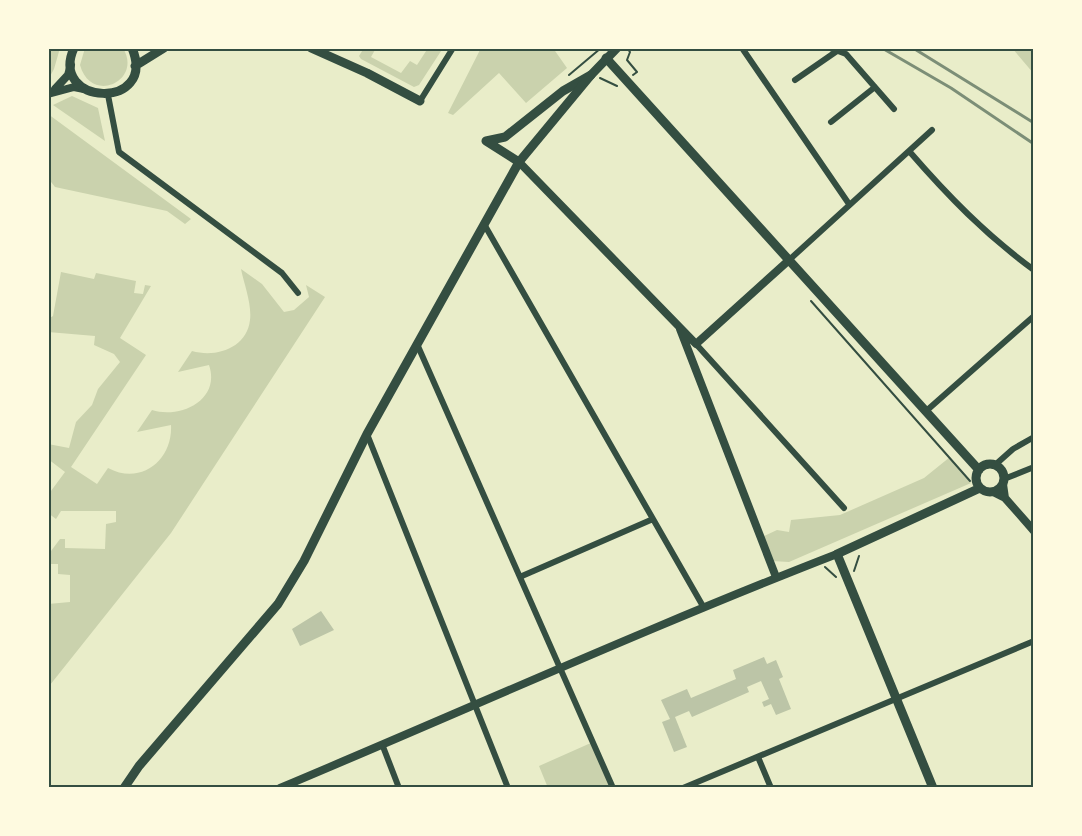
<svg xmlns="http://www.w3.org/2000/svg" width="1082" height="836" viewBox="0 0 1082 836" font-family="Commissioner,sans-serif">
<style>
.green{fill:#cad2ad}
.building{fill:#bcc5a7}
.lines{fill:none;stroke-linecap:round;stroke-linejoin:round}
.path{stroke:#344e41;stroke-width:2}
.minor{stroke:#344e41;stroke-width:6}
.tertiary{stroke:#344e41;stroke-width:8}
.secondary{stroke:#344e41;stroke-width:9}
.primary{stroke:#344e41;stroke-width:9}
.rail{stroke:#7c8e77;stroke-width:3}
.neatline{fill:none;stroke:#344e41;stroke-width:2}
</style>
<rect width="100%" height="100%" fill="#e9edc9"/>
<path class="green" d="M 48,48 L 60,48 L 54,69 L 48,80 Z
M 85,48 L 123,48 C 143,81 91,105 80,65 Z
M 364,48 L 376,48 L 371,57 L 401,73 L 410,61 L 417,65 L 428,48 L 443,48 L 419,85 L 414,87 L 361,59 L 359,56 Z
M 481,48 L 525,48 L 530,51 L 534,48 L 553,48 L 567,68 L 526,103 L 499,73 L 453,115 L 448,113 Z
M 1012,48 L 1034,48 L 1034,74 Z
M 72,96 L 98,108 L 105,141 L 53,105 Z
M 48,114 L 191,219 L 185,224 L 167,211 L 55,187 L 48,178 Z
M 241,269 L 262,284 L 284,312 L 294,310 L 309,297 L 306,285 L 325,297 L 171,533 L 50,685 L 48,684 L 48,604 L 70,602 L 70,575 L 58,574 L 58,564 L 48,564 L 48,555 L 60,539 L 65,539 L 65,548 L 105,549 L 106,524 L 116,522 L 116,511 L 61,511 L 56,519 L 48,513 L 48,495 L 65,472 L 48,459 L 48,444 L 69,448 L 76,422 L 92,405 L 98,389 L 120,362 L 114,354 L 94,345 L 95,336 L 48,332 L 48,319 L 53,316 L 61,272 L 94,279 L 96,273 L 136,281 L 134,293 L 143,294 L 145,285 L 151,286 L 120,338 L 146,355 L 71,467 L 97,484 L 108,468 C 141,486 173,460 171,425 L 137,432 L 152,410 C 180,419 221,400 209,365 L 178,372 L 192,351 C 216,358 247,348 250,320 C 252,304 244,284 241,269 Z
M 950,457 L 971,483 L 789,562 L 772,561 L 762,537 L 777,530 L 789,532 L 791,520 L 840,515 L 924,478 Z
M 593,742 L 613,788 L 548,788 L 539,766 Z"/>
<path class="building" d="M 321,611 L 334,630 L 300,646 L 292,629 Z
M 764,657 L 767,664 L 776,660 L 783,677 L 779,679 L 791,709 L 776,715 L 771,704 L 764,707 L 762,702 L 769,699 L 761,681 L 747,687 L 749,692 L 692,717 L 689,711 L 675,717 L 687,747 L 674,752 L 662,722 L 670,719 L 661,700 L 687,689 L 691,698 L 736,679 L 733,670 Z"/>
<g class="lines">
<path class="path" d="M 627,48 L 630,52 L 627,60 L 637,72 L 633,75
M 569,75 L 601,48
M 600,78 L 617,86
M 811,301 L 970,481
M 825,567 L 836,577
M 854,571 L 859,556"/>
<path class="minor" d="M 742,48 L 849,204
M 830,48 L 846,54 L 894,109
M 795,80 L 837,51
M 108,95 L 119,152 L 282,273 L 298,293
M 420,101 L 453,48
M 831,122 L 875,87
M 909,151 C 948,196 986,235 1034,270
M 484,224 L 704,608
M 788,261 L 932,130
M 417,344 L 613,788
M 696,344 L 844,508
M 925,412 L 1034,316
M 367,434 L 508,788
M 995,465 L 1013,449 L 1034,437
M 1004,479 L 1034,467
M 522,576 L 653,519
M 382,744 L 399,788
M 758,757 L 771,788
M 683,788 L 1034,641"/>
<path class="tertiary" d="M 55,89 L 68,75 L 71,65
M 48,94 L 74,87 L 84,89
M 519,162 L 696,344 L 788,261
M 680,329 L 776,577
M 1003,484 L 1005,498
M 993,492 L 1005,498 L 1034,531
M 280,788 C 466,710 649,627 837,554"/>
<path class="secondary" d="M 74,48 C 48,106 158,111 132,48
M 311,48 L 367,73 L 420,101
M 606,58 L 979,470
M 135,66 L 164,48
M 486,141 L 505,137 L 563,91 L 591,75
M 486,141 L 519,162
M976 478a14 14 0 1 1 28 0a14 14 0 1 1-28 0Z
M 933,788 L 837,554 L 980,488"/>
<path class="primary" d="M 124,788 L 139,766 L 278,604 L 304,561 L 367,434 L 519,162 L 591,75 L 617,48"/>
<path class="rail" d="M 882,48 L 951,88 L 1034,144
M 913,48 L 1034,123"/>
</g>
<rect width="1082" height="836" fill="none" stroke="#fefae0" stroke-width="99"/>
<rect x="50" y="50" width="982" height="736" class="neatline"/>
</svg>
